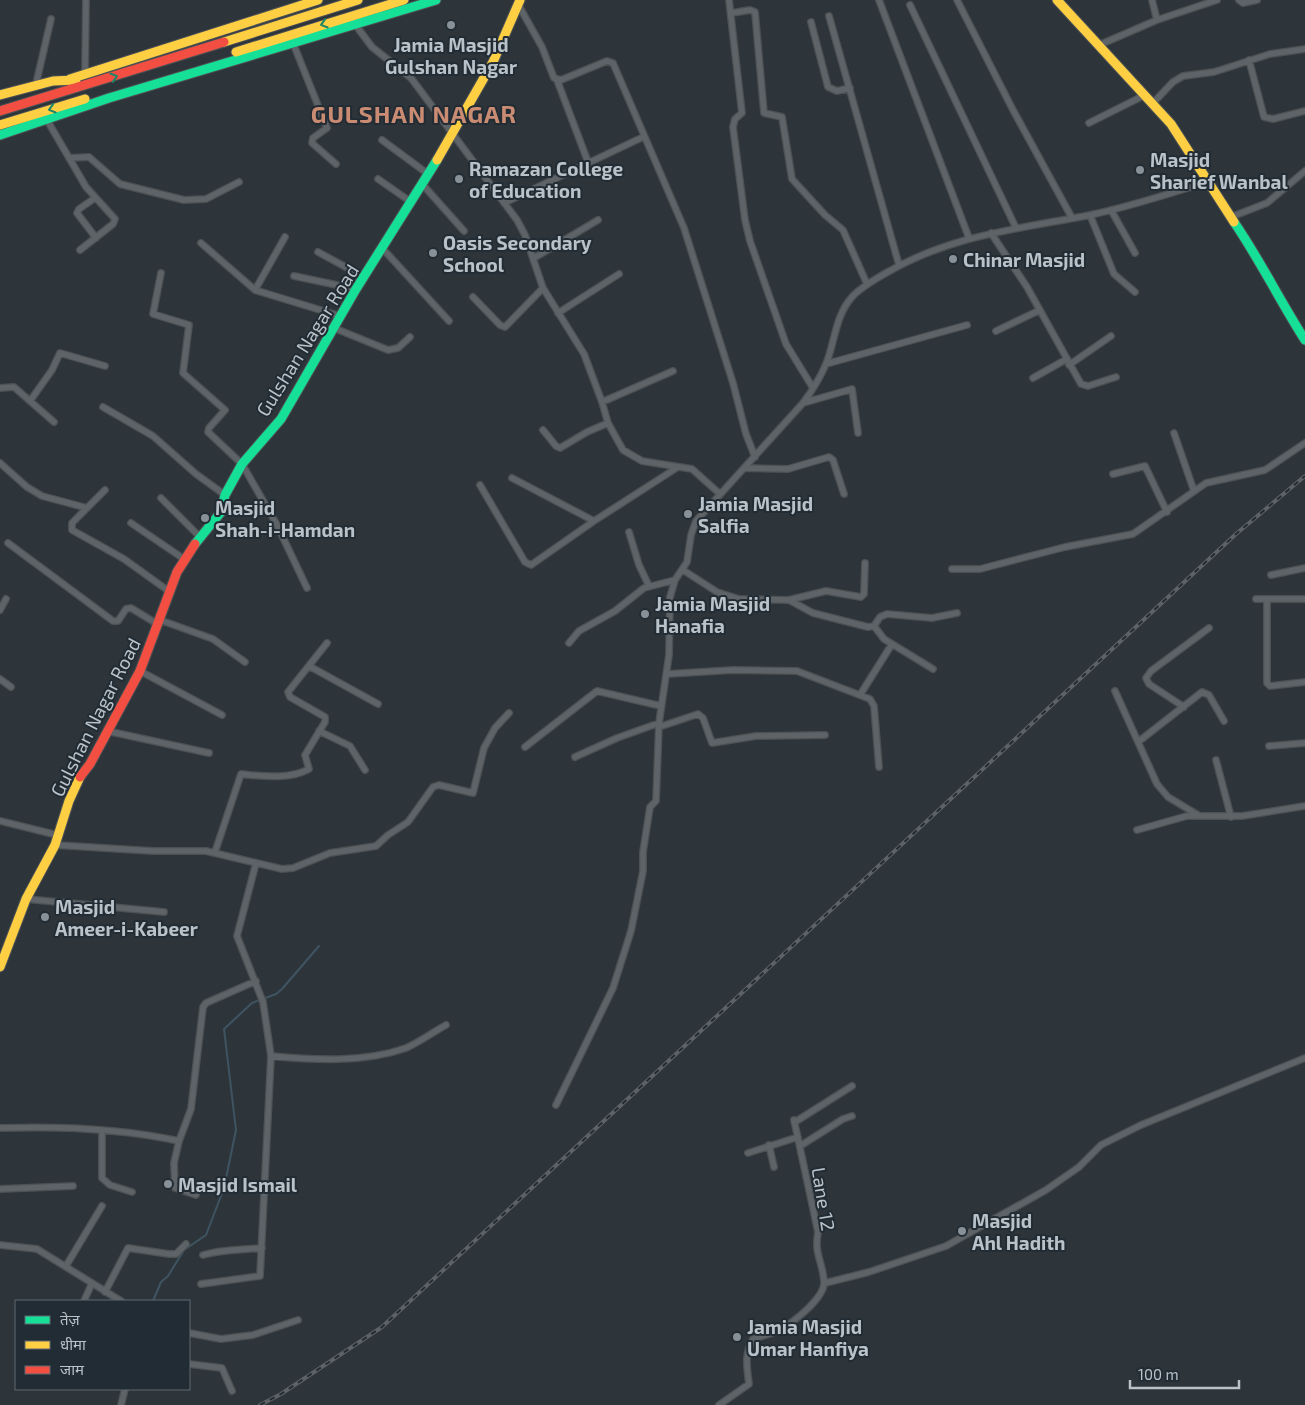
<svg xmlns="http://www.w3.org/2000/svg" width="1305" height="1405" viewBox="0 0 1305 1405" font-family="'Exo 2','Noto Sans Devanagari',sans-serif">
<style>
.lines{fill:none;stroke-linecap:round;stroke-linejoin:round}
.stream{stroke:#3f5462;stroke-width:2}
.street-casing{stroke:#4c5154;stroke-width:8}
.fast-casing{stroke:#4c5154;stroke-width:11}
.slow-casing{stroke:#4c5154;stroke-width:11}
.jam-casing{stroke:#4c5154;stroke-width:11}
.street{stroke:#5e6368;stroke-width:5.5}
.fast{stroke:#16e098;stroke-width:9}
.slow{stroke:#ffcf43;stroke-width:9}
.jam{stroke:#f24e42;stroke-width:9}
.rail-casing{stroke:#5d6266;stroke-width:4}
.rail{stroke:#222c34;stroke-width:2;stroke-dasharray:5.5;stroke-linecap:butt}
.oneway{stroke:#1c8666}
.poi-dot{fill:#889197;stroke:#222c34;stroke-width:2}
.labels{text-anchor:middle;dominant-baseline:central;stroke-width:4;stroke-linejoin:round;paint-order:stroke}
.poi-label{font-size:19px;font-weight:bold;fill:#b9c2c9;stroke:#222c34;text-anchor:start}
.street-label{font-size:19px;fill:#b9c2c9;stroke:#222c34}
.district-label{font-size:24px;font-weight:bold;letter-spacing:1px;fill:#ca8b73;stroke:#222c34}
</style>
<rect width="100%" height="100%" fill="#2e353a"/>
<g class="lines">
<path class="stream" d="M 153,1301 L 161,1282 L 168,1276 L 184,1250 L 206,1235 L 224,1188 L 236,1130 L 224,1029 L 252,1003 L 276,994 L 282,989 L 319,946"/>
<defs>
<path id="street" d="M 729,0 L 742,113 L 735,119 L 733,127 L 745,220 L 750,241 L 786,344 L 813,388
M 879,0 L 969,238
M 957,0 L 1013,110 L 1072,218
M 1152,0 L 1157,20
M 1239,0 L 1243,3 L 1257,0
M 910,5 L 1016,228
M 519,6 L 542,47 L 554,78 L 561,80 L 607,61 L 613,63 L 684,228 L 733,383 L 746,434 L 755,457
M 732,13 L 750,10 L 755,12 L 764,113 L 782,117 L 792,179 L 825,215 L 843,230 L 867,284
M 829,16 L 899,265
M 811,22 L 828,87 L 837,91 L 850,88
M 354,23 L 372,47 L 411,78 L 517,220 L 525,235 L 543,288 L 584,354 L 602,402 L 608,423 L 623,450 L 642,461 L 692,469 L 720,494
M 293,43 L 327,128 L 313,138 L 312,143 L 336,164
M 1099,45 L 1157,20 L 1217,0
M 1249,60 L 1264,117 L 1273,119 L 1305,111
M 85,74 L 86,0
M 557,80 L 588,162
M 36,84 L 51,19
M 1152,104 L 1173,82 L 1183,76 L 1214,72 L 1270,54 L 1305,49
M 47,120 L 86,187 L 115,219 L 113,224 L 80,250
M 1089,123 L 1145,95
M 382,140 L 428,174
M 69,158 L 89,157 L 120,184 L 184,200 L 206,199 L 239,182
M 378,179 L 411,202
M 423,185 L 464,231
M 95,198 L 79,209 L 77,213 L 96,238
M 504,203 L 643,137
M 1111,210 L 1135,253
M 1090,215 L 1114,274 L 1135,292
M 1231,217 L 1267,203 L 1305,171
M 991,233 L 1027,287 L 1081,384 L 1088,386 L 1116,377
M 201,243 L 255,290 L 340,316
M 383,249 L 449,321
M 318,252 L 364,277
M 534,258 L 598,220
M 161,273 L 153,314 L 189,325 L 183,373 L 225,410 L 209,428 L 208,432 L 242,464 L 277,525 L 307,588
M 294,276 L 356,289
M 255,290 L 285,237
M 473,297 L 500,325 L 505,327 L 543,288
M 558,313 L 619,274
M 334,328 L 388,350 L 398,348 L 410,337
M 996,331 L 1040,310
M 826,364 L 967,325
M 1069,365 L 1111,336
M 1033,378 L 1065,360
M 0,388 L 14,387 L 54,422
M 30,401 L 52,370 L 60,353 L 105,366
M 602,402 L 673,371
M 803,403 L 852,389 L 858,433
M 103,407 L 153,436 L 196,474 L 225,495
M 543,430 L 556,446 L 560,448 L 587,432 L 608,423
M 1174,433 L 1194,491
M 0,463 L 27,487 L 42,496 L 87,508
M 744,468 L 788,469 L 829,457 L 833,460 L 844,494
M 1113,474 L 1145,466 L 1167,512
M 512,478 L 594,521
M 480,485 L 525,562 L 531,565 L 594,521 L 678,467
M 105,490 L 72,523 L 72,530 L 124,559 L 170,592
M 161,498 L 200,537
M 131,523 L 184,559
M 629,532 L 639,565 L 649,586
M 8,543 L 113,621 L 118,621 L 126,609 L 131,608 L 159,625
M 952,569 L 980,569 L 1065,547 L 1133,534 L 1206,483 L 1265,470 L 1305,443
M 683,570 L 717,592 L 739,599 L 789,600 L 826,591 L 861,597 L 864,594 L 865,563
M 1271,575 L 1305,568
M 1256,599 L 1305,599
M 1267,599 L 1267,683 L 1270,686 L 1305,682
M 789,600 L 813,613 L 868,627 L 874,626 L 880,617 L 887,614 L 932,618 L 957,613
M 0,610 L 6,599
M 160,620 L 213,639 L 245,662
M 874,626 L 884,639 L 933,669
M 569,643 L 579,631 L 615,611 L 644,588 L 675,580
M 309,666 L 378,704
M 140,671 L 222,715
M 667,674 L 733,670 L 797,671 L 870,699 L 874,706 L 879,767
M 0,679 L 11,687
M 1115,691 L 1157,784 L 1168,797 L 1198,815
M 860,695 L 892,644
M 1184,707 L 1149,684 L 1146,678 L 1151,671 L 1209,628
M 659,727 L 698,714 L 703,718 L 712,743 L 756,736 L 825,735
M 107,731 L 209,753
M 319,731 L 350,746 L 365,770
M 1138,742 L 1202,692 L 1209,695 L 1224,721
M 1269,746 L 1305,743
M 525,747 L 597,691 L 661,706
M 575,757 L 617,738 L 659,723
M 1216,760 L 1231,817
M 0,821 L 57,835
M 1137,830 L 1187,816 L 1242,816 L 1305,806
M 55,845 L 153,851 L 206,851 L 282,869 L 293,868 L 330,853 L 376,846 L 388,835 L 408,822 L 433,787 L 439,785 L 473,793 L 484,748 L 495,728 L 509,713
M 215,852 L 241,774 C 263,776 289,780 309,769 L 305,755 L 325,722 L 325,717 L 290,697 L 288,692 L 327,643
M 26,899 L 164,912
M 271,1056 C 314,1060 364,1063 406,1048 C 420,1042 433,1032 446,1025
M 556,1105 L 613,988 L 631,931 L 643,871 L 643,852 L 650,807 L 656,801 L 659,723 L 669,655 L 670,597 L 675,580 L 687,562 L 691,535 L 696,521 L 803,403 C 812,391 820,378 826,364 C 835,342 835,316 852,297 C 861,287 874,280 886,273 C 951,235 1018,229 1090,215 C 1129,207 1168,194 1207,182
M 795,1122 L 852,1086
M 0,1128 C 60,1126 120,1128 179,1141 L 191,1109 L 203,1007 L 206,1003 L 256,981
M 102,1130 L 102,1178 L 110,1185 L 132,1192
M 179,1141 L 174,1163 L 175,1188 L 196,1195
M 769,1145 L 774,1167
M 800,1146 L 843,1119 L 852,1116
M 748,1153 L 798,1137
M 0,1189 L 73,1186
M 0,1245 L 37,1249 L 121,1301
M 203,1255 C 222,1249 241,1250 262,1248
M 66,1266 L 102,1206
M 825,1283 L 869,1272 L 946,1246 L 1046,1190 L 1079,1167 L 1101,1145 L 1141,1125 L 1305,1058
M 201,1284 L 260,1276 L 271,1056 L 263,1002 L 237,936 L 256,863
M 105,1292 L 128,1248 L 169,1254 L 176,1254 L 186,1244
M 84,1301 L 92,1283
M 189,1333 L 221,1339 L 253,1335 L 298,1320
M 189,1364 L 222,1368 L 232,1391
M 121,1405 L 125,1389
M 719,1405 L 749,1384 C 747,1367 744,1355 753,1339 C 762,1336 771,1334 779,1330 C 793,1323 826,1297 824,1281 C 822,1259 814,1255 818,1232 L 794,1120"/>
<path id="fast" d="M 0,135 L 109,98 L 436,0
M 1234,222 C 1260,260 1280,301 1305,340
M 195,544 L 221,512 L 225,495 L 242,464 L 281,419 L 356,289 L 437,160"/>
<path id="slow" d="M 1057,0 L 1171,124 L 1234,222
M 224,42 L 358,0
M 236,52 L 404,0
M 70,79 L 318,0
M 0,95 L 53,81 L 76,80
M 0,125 L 85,99
M 437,160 L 493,62 L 520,0
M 0,967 L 26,899 L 55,845 L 69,801 L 80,777"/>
<path id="jam" d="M 0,111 L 224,42
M 80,777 L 90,764 L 140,671 L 177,572 L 195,544"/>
</defs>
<use href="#street" class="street-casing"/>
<use href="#fast" class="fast-casing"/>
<use href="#slow" class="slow-casing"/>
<use href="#jam" class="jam-casing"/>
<use href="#street" class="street"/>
<use href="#fast" class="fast"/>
<use href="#slow" class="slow"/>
<use href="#jam" class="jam"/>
<defs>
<path id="rail" d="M 260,1405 L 281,1394 L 382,1327 L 1236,534 L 1305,476"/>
</defs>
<use href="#rail" class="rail-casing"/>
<use href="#rail" class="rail"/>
</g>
<defs><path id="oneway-chevron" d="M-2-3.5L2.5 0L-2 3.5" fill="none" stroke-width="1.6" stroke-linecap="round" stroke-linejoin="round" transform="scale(1.25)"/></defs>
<g class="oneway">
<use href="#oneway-chevron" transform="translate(324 24) rotate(163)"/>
<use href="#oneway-chevron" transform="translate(114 77) rotate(-17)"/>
<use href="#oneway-chevron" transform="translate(52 109) rotate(163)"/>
</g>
<g class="poi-dot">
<circle cx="451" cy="25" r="5"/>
<circle cx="1140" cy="170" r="5"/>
<circle cx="459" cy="179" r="5"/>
<circle cx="433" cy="253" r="5"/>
<circle cx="953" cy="259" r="5"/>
<circle cx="688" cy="514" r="5"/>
<circle cx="205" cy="518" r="5"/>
<circle cx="645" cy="614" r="5"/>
<circle cx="45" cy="917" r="5"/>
<circle cx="168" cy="1184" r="5"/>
<circle cx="962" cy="1231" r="5"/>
<circle cx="737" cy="1337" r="5"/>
</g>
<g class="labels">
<g class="poi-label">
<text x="451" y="44" text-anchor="middle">Jamia Masjid<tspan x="451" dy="22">Gulshan Nagar</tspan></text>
<text x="1150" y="159">Masjid<tspan x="1150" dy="22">Sharief Wanbal</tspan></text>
<text x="469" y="168">Ramazan College<tspan x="469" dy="22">of Education</tspan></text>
<text x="443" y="242">Oasis Secondary<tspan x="443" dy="22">School</tspan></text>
<text x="963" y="259">Chinar Masjid</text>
<text x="698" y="503">Jamia Masjid<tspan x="698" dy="22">Salfia</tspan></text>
<text x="215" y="507">Masjid<tspan x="215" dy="22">Shah-i-Hamdan</tspan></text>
<text x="655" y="603">Jamia Masjid<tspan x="655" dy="22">Hanafia</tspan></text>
<text x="55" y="906">Masjid<tspan x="55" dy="22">Ameer-i-Kabeer</tspan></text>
<text x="178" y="1184">Masjid Ismail</text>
<text x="972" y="1220">Masjid<tspan x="972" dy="22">Ahl Hadith</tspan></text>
<text x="747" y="1326">Jamia Masjid<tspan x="747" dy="22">Umar Hanfiya</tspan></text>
</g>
<g class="street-label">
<text transform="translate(307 340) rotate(-58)">Gulshan Nagar Road</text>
<text transform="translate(95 717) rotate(-63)">Gulshan Nagar Road</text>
<text transform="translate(824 1199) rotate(81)">Lane 12</text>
</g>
<g class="district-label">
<text x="414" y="113">GULSHAN NAGAR</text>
</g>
</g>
<rect x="15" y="1300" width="175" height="90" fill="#222c34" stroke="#5e6870"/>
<rect x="25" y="1316" width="25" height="8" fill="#16e098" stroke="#5e6870"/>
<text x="60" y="1325" font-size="15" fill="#b9c2c9">तेज़</text>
<rect x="25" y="1341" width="25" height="8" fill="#ffcf43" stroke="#5e6870"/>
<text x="60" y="1350" font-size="15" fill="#b9c2c9">धीमा</text>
<rect x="25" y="1366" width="25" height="8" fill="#f24e42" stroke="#5e6870"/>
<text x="60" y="1375" font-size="15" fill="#b9c2c9">जाम</text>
<path d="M1130 1380v8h109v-8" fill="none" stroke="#b9c2c9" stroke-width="2.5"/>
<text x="1138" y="1380" font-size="15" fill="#b9c2c9" stroke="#222c34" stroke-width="4" paint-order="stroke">100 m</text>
</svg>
